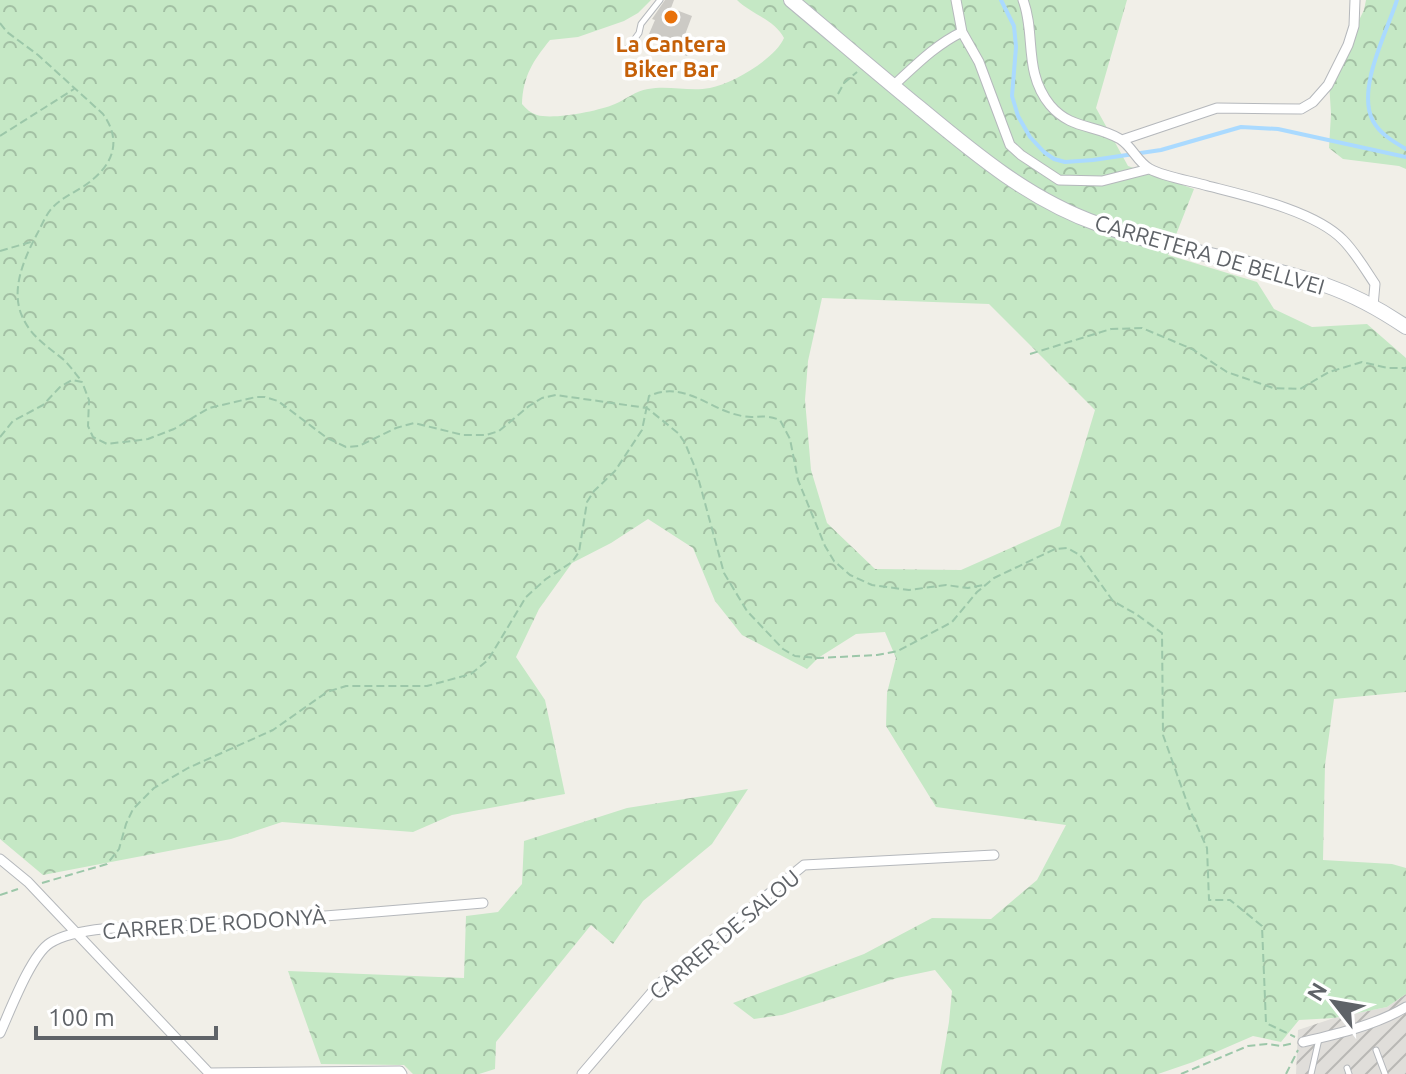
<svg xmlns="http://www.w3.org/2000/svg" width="1406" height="1074" viewBox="0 0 1406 1074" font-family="Ubuntu,sans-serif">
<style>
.industrial{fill:url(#industrial-furrows)}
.forest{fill:url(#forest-crowns);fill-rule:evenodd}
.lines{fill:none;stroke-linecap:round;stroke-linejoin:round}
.stream{stroke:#aadaff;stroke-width:4}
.building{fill:#cccac5}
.service-casing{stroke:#b5b8bc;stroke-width:7}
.minor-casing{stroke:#b5b8bc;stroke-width:11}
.secondary-casing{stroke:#b6babf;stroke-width:16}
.path{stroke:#9cc7a9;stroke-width:2;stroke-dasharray:8 4;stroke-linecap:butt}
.service{stroke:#fff;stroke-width:5}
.minor{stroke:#fff;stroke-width:9}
.secondary{stroke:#fff;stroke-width:14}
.food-dot{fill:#e8710a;stroke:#fff;stroke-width:3}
.labels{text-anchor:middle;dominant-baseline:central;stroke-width:7;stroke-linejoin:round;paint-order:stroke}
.food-label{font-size:22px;font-weight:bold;fill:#c56008;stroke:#fff}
.street-label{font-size:22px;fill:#5f6368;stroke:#fff}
</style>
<defs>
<pattern id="industrial-furrows" width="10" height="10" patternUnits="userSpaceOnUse" patternTransform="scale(2)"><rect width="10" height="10" fill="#e0deda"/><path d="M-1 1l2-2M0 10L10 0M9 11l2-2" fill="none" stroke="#b9b8b5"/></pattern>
<pattern id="forest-crowns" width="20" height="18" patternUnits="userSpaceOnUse" patternTransform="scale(2)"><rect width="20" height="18" fill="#c5e8c5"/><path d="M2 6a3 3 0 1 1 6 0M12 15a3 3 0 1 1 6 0" fill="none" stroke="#a3c0a4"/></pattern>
</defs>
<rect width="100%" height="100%" fill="#f1efe8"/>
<path class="industrial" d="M 1406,994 L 1406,1074 L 1296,1074 L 1298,1030 L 1334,1018 L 1387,1007 Z"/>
<path class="forest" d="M 0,0 L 651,0 L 638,13 L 624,21 L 578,37 L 550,40 C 533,61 523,76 522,104 C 526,109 531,113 537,115 C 553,120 599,111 615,104 C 627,99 635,91 648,89 C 669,85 689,92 710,88 C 732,84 775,59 784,38 C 775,20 751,14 737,0 L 1127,0 L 1096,108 L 1128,166 L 1194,189 L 1168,255 L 1257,282 L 1274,309 L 1312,327 L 1367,324 L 1406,358 L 1406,692 L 1334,699 L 1325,765 L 1323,860 L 1392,864 L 1406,868 L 1406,994 L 1387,1007 L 1334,1018 L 1299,1020 L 1281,1042 L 1253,1036 L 1193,1062 L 1158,1074 L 940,1074 L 949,1022 L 952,991 L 935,970 L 897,978 L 782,1015 L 754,1019 L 733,1003 L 864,954 L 932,918 L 991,919 L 1037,880 L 1066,825 L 936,807 L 886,726 L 887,693 L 896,658 L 885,632 L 856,634 L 818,658 L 807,669 L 742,635 L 715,601 L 693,548 L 648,519 L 611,543 L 572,563 L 539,609 L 516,657 L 545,700 L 565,794 L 452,815 L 413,832 L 282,822 L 231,839 L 43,875 L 0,839 ZM 822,298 L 989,304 L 1095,410 L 1060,526 L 961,570 L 875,569 L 827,523 L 811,470 L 805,400 L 808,361 Z
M 1366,0 L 1406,0 L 1406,169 L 1399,166 L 1343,159 L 1329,148 L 1331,114 L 1329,81 L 1364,10 Z
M 748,789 L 712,844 L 643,901 L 613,944 L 591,925 L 496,1042 L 495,1069 L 479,1074 L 413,1074 L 404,1065 L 321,1064 L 288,971 L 464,978 L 466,916 L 498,912 L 522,884 L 524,841 L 627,808 Z"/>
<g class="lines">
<path class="stream" d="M 1001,0 L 1014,26 L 1016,47 L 1012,96 L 1018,116 L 1030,137 L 1044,152 L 1054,159 L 1065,162 L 1093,160 L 1161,150 L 1241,127 L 1278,129 L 1406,157
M 1397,0 C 1387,32 1356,89 1373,121 C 1380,134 1394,142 1406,149"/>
</g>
<path class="building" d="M 665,0 L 674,0 L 671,8 L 692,16 L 683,40 L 692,43 L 687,56 L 667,48 L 669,41 L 649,34 L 655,20 L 652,19 Z"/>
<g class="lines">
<defs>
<path id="service" d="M 628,48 L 639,33 L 641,24 L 660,0
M 1376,1050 L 1385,1074
M 1347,1068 L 1349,1074
M 1311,1074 L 1319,1039"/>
<path id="minor" d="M 1023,0 C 1036,34 1023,72 1050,105 C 1071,130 1095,124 1120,139 C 1132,146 1137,162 1150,169 C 1164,177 1192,181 1208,186 C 1247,196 1315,211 1343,240 C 1355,252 1365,269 1375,284 L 1373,306
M 962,32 L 979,62 L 1010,145 L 1021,155 L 1059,180 L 1102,181 L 1149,169
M 893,86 C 915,66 935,45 962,32 L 956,0
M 1122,140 L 1217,108 L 1301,109 L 1313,102 L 1328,85 L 1348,45 L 1354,26 L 1355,0
M 0,859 L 28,882 L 210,1074
M 0,1033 C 10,1011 31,955 50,943 C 81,923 163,927 201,925 C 295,919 389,911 483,903
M 1303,1042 C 1337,1034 1376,1025 1406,1007
M 209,1073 L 400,1071 L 402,1074
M 582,1074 L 659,984 L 804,865 L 994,855"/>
<path id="secondary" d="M 791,0 C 834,36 877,73 921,109 C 975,154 1030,200 1098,224 C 1171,251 1251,260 1325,285 C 1354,295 1381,310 1406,327"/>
</defs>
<use href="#service" class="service-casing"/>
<use href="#minor" class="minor-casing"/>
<use href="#secondary" class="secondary-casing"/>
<path class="path" d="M 0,23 L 7,32 L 38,55 L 103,114 C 124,143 111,168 84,186 C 73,193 62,198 53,207 C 46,214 42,225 37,234 C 25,257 10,289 22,316 C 31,337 47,346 64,360 C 70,366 75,373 80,379
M 838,94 L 844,83 L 857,72
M 0,136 L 74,89
M 0,251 L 34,241
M 1030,354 L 1111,329 L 1142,328 L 1192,349 L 1227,372 L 1273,388 L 1300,389 L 1329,372 L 1362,362 L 1388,368 L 1406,368
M 0,437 L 13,421 L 43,405 L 60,387 L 72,380 L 82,382 L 89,400 L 88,426 L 93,437 L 107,444 L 148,439 L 174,429 L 209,408 L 256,397 L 265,397 L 278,401 L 327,438 L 346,447 L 359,446 L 396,428 L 414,423 L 463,435 L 486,435 L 499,431 L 529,406 L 542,398 L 556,395 L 647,408 L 678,433 L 685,443 L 696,470 L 724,573 L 747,611 L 783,649 L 795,656 L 818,658 L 877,655 L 898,651 L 952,622 L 977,592 L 994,578 L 1055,549 L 1067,548 L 1080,555 L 1113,601 L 1136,614 L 1162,633 L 1163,735 L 1189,808 L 1207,848 L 1209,900 L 1230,900 L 1262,926 L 1266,1023 L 1295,1037
M 42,883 L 107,864 L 119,849 L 126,824 L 133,809 L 154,788 L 188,768 L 273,730 L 327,692 L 346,686 L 427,686 L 471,674 L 488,660 L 526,597 L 546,579 L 572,562 L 579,552 L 587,502 L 594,491 L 615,471 L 642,430 L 649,396 C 685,380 709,410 742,416 C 758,419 761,413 780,420 L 790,439 L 798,480 L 825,546 L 834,561 L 850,575 L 872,585 L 909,590 L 946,585 L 968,588 L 983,585
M 0,895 L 18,889
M 1181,1074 L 1248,1046 L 1267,1044 L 1281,1046 L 1294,1043
M 1286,1074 L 1298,1050"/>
<use href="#service" class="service"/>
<use href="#minor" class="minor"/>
<use href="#secondary" class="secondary"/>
</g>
<circle class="food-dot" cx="671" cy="17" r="8"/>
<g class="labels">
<g class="food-label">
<text x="671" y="43">La Cantera<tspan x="671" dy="25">Biker Bar</tspan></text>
</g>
<g class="street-label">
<text transform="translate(1210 254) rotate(16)">CARRETERA DE BELLVEI</text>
<text transform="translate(214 923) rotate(-4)">CARRER DE RODONYÀ</text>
<text transform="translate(724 934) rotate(-40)">CARRER DE SALOU</text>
</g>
</g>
<g transform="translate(1334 1002) rotate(301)" stroke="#ffffff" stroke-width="6" paint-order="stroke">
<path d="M0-6L14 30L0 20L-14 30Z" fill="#5f6368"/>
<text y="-12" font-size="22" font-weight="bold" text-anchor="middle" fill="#5f6368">N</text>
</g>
<path d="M36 1026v12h180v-12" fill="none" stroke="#5f6368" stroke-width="4"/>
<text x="48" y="1026" font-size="24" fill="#5f6368" stroke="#ffffff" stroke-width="6" paint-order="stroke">100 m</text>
</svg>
